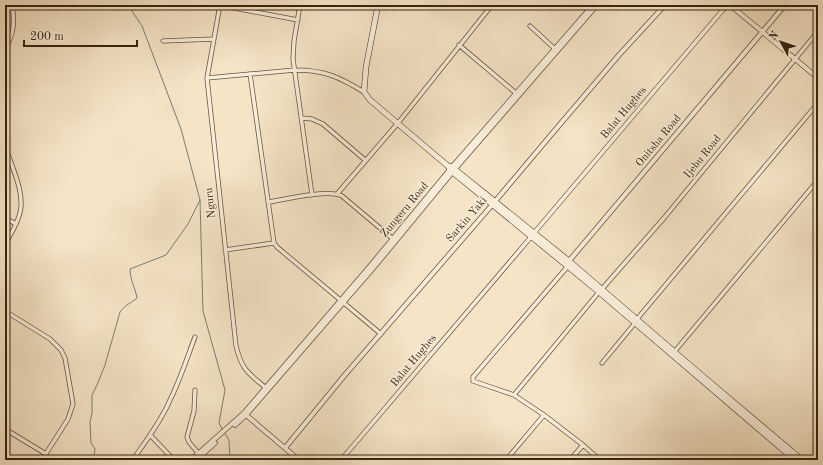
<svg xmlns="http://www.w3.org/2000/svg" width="823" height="465" viewBox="0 0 823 465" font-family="'Old Standard TT',serif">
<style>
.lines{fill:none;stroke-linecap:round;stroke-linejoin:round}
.stream{stroke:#757f78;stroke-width:1}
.minor-casing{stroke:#65543c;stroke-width:5}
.tertiary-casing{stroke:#65543c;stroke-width:5.5}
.secondary-casing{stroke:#35240e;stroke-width:6}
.minor{stroke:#f8edda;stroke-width:3.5}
.tertiary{stroke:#f8edda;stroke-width:4}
.secondary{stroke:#f8edda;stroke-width:5}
.labels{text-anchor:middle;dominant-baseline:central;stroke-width:3;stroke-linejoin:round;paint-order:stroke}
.street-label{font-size:11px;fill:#35240e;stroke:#f8edda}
</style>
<rect width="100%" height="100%" fill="#f5e4c6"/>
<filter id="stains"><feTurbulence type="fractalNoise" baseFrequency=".005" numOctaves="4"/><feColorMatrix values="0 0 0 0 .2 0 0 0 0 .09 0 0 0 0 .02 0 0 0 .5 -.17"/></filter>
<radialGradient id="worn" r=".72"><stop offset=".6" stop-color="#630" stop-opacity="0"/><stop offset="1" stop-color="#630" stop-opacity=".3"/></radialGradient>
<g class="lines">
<path class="stream" d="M 128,5 L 142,26 L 181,129 L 200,200 L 203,311 L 225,390 L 219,423 L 222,429
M 224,432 L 229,440 L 230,460
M 90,460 L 94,456 L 95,449 L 91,443 L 90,422 L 92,413 L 92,395 L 97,385 L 105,365 L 120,312 C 125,305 131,303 137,298 C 135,287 130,280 130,269 L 166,255 L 188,224 L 200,200"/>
<defs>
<path id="minor" d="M 218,5 L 298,20
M 220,5 L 207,78 L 236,346 C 242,370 247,372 266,388
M 300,5 L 294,41 L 293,59 L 312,195
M 530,26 L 555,49
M 163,41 L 214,39
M 459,45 L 517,94
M 5,49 C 14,34 15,22 12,5
M 250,74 L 274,243 L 277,247 L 381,334
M 207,78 L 295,70 C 325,70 339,77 364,92
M 302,118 L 312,119 L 323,124 L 365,160
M 5,148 C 9,155 11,163 14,171 C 26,203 23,215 5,244
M 337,194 L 398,123 L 492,5
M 269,202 C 286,199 328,189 342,196 L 393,239
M 5,218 L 16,224
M 534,233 L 727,5
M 225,250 L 274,243
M 568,266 L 473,377 L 473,381 L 514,395 L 544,415 L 583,445 L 600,460
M 602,289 L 664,218 L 815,35
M 5,311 L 50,339 L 61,350 L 65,358 L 73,404 L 68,419 L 42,460
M 637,319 L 818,103
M 675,351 L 818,180
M 602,363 L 635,323
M 195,390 L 194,411 L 187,437 L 189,442 L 199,454
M 514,395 L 599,292
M 5,429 L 46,454
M 151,436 L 174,460
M 133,460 C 146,440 161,422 170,400 C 180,380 187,358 195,337
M 341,460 L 531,237
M 506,460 L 544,415
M 570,460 L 583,445"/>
<path id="tertiary" d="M 730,5 L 818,78
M 569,261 L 785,5
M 246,415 L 299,460
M 235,425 L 246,415 L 375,266 L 455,169 L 597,5
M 285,448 L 344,376 L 492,205 L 556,129 L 619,55 L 665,5
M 191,460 L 244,413 L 371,265 L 452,167 L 593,5
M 196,460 L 215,443"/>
<path id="secondary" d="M 378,5 L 366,67 L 364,92 L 370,100 L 448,166 L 452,167 L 569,261 L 706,379 L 802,460
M 448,166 L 450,170 L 599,292 L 795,460"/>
</defs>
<use href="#minor" class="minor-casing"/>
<use href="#tertiary" class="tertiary-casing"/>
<use href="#secondary" class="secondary-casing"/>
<use href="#minor" class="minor"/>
<use href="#tertiary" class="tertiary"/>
<use href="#secondary" class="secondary"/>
</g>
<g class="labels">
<g class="street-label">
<text transform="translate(624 113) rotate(-50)">Balat Hughes</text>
<text transform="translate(659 141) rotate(-50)">Onitsha Road</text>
<text transform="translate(703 157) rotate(-51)">Ijebu Road</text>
<text transform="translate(211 203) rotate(-96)">Nguru</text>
<text transform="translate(405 210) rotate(-50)">Zungeru Road</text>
<text transform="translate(467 220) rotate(-49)">Sarkin Yaki</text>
<text transform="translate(414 361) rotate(-50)">Balat Hughes</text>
</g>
</g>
<rect width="823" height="465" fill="none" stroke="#f5e4c6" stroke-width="20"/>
<rect x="6" y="6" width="811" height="453" fill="none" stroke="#35240e" stroke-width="2"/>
<rect x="10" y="10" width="803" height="445" fill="none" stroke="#35240e"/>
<g transform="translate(781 42) rotate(310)" stroke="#f8edda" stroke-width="3" paint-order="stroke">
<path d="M0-3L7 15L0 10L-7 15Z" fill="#35240e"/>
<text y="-6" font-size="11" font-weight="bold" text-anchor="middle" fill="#35240e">N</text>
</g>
<path d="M24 40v6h113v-6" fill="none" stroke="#35240e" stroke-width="2"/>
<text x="30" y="40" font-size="12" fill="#35240e" stroke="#f8edda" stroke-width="3" paint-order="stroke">200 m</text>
<rect width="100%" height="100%" filter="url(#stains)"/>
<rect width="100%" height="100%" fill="url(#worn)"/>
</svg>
